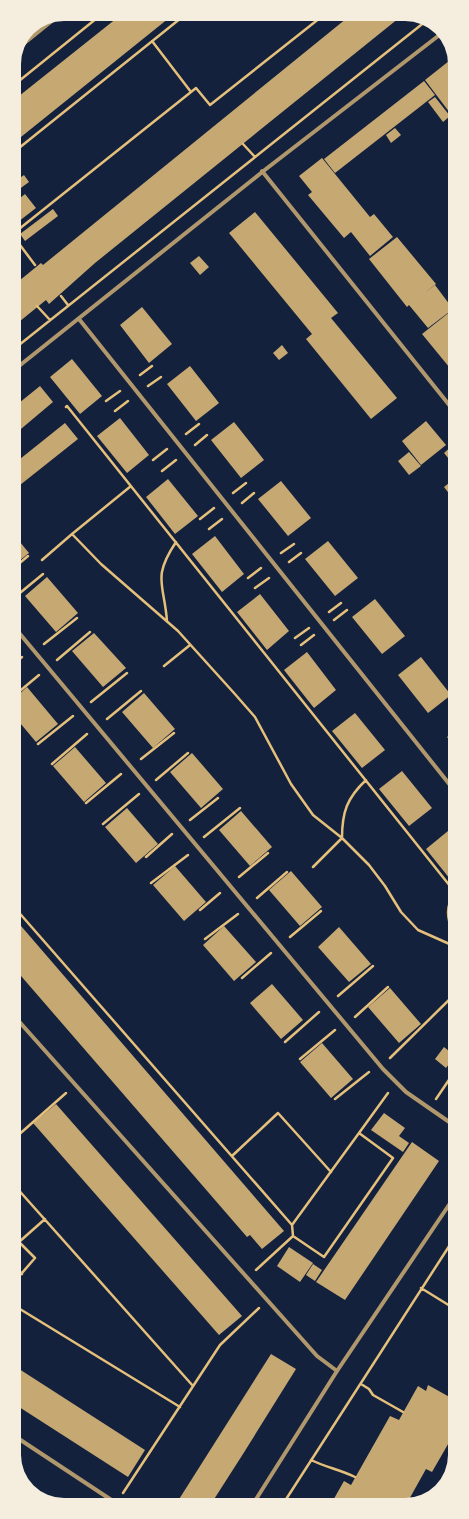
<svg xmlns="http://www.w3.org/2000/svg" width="469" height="1519" viewBox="0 0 469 1519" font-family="Inter,sans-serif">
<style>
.building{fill:#c6a872}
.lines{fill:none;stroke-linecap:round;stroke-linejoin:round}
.path{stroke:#e5c07b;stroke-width:2.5}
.minor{stroke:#b1986c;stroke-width:4}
.tertiary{stroke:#b1986c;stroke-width:7}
</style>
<rect width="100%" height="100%" fill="#14213d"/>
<path class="building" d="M 122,14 L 174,14 L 16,141 L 18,142 L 14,145 L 14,100 Z
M 352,14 L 404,14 L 95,263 L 49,304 L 46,300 L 14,326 L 14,285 L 41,263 L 43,265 Z
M 449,61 L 453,67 L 453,117 L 425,80 Z
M 424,81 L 435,95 L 335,173 L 324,159 Z
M 435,97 L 450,116 L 443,122 L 428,102 Z
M 395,128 L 401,135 L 391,143 L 386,135 Z
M 322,158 L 370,217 L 374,214 L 393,237 L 370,256 L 351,232 L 344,238 L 308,195 L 312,192 L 299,176 Z
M 24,175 L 29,182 L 14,193 L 14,182 Z
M 25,194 L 36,208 L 14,225 L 14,203 Z
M 53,209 L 58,216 L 25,241 L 20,234 Z
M 255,212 L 338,313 L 331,318 L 397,398 L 371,419 L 306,339 L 312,334 L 229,233 Z
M 397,237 L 436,284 L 422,295 L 435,285 L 453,309 L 428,328 L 409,305 L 407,307 L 369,259 Z
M 199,256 L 209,267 L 200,275 L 190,263 Z
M 142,307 L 172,344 L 149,363 L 120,325 Z
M 451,311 L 454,315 L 454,373 L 422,334 Z
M 282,345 L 288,353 L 279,360 L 273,353 Z
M 72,359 L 102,396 L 80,414 L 50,377 Z
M 190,366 L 219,403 L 196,421 L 167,384 Z
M 40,386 L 53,402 L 15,434 L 14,407 Z
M 120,418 L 149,455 L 127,473 L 97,436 Z
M 426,421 L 446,445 L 421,465 L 402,441 Z
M 234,422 L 264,460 L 241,478 L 211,440 Z
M 65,423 L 78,439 L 15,489 L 15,463 Z
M 454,444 L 454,465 L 444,453 Z
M 409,452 L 421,466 L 409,475 L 398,461 Z
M 168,479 L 198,516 L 175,534 L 146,497 Z
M 454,479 L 454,500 L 444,487 Z
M 281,481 L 311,518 L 288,536 L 258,499 Z
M 15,536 L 29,553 L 15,564 Z
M 215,536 L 244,574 L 222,592 L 192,554 Z
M 328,541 L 358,578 L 335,596 L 305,559 Z
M 47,577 L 78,613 L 56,632 L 25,596 Z
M 260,594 L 289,631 L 267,650 L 237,612 Z
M 375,599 L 405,636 L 382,654 L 352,617 Z
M 94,633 L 126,668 L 103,687 L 72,651 Z
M 307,652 L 336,690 L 314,708 L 284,670 Z
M 421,657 L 451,695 L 428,713 L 398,675 Z
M 27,687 L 58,724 L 36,742 L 15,717 L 15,698 Z
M 144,693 L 175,729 L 153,748 L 122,712 Z
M 355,713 L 385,750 L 362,768 L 332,731 Z
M 454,731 L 454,746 L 447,737 Z
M 75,747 L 106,783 L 84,802 L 53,766 Z
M 192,753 L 223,789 L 201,808 L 170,772 Z
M 402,771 L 432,808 L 409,826 L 379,789 Z
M 127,808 L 158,844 L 136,863 L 105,827 Z
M 241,811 L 272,847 L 250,866 L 219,830 Z
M 448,831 L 454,838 L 454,884 L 426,849 Z
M 175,866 L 206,902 L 184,921 L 153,885 Z
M 291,871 L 322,907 L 300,926 L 269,890 Z
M 15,919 L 284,1231 L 262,1249 L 250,1235 L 247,1237 L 15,969 Z
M 224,926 L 256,962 L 234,981 L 203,945 Z
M 339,927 L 371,964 L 349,982 L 318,947 Z
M 272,984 L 303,1020 L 281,1039 L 250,1003 Z
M 390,988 L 421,1024 L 399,1043 L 368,1007 Z
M 322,1043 L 353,1079 L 331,1098 L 300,1062 Z
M 444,1047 L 455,1056 L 446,1068 L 435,1059 Z
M 56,1104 L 242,1316 L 219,1335 L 33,1123 Z
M 384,1113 L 405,1128 L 399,1136 L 409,1143 L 403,1152 L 371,1130 Z
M 412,1142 L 439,1161 L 345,1300 L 316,1282 Z
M 289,1247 L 313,1263 L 300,1282 L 277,1266 Z
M 313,1264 L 322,1270 L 315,1281 L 306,1275 Z
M 271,1354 L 296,1369 L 243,1454 L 211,1504 L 176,1504 Z
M 16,1367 L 145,1450 L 128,1477 L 16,1405 Z
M 428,1385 L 455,1400 L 455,1432 L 432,1472 L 426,1469 L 407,1503 L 331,1504 L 344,1481 L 351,1485 L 390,1416 L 399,1420 L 418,1386 L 426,1391 Z"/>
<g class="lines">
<path class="path" d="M 152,41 L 191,92 L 196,88 L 210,105 L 325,14
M 14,85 L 102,14
M 243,144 L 255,157
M 14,152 L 186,14
M 14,233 L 191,92
M 14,237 L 35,265
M 61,296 L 68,305
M 37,306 L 50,320
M 14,340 L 19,345
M 14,349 L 426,21
M 140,375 L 152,366
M 148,386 L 161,377
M 106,401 L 120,391
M 66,407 L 67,406 L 454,891
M 115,411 L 128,401
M 186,434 L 199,424
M 195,445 L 207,435
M 153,460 L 167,449
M 162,471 L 176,460
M 131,486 L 72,534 L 101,564 L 178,631 L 234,693 L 255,717 L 291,784 L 313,815 L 342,838 L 313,867
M 233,493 L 246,483
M 242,503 L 254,493
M 200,519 L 214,508
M 209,529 L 222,519
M 281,553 L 294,544
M 42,560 L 72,534
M 289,562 L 301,553
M 15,567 L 28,556
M 248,578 L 261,568
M 255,588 L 269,578
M 15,597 L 43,574
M 329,612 L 341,603
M 334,620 L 347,610
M 167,621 C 164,583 152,578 176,542
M 295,638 L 309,628
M 44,644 L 77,618
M 301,645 L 314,635
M 57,660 L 90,632
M 15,663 L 22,657
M 164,666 L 190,645
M 15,695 L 39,675
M 91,702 L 127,673
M 107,719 L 141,691
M 38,744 L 73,716
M 141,759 L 174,733
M 52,764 L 87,734
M 156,780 L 188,753
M 366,780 C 347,798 342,812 342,838 L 369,865 L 385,886 L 401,912 L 418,930 L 454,946
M 86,803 L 121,774
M 190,820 L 218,798
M 103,824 L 139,794
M 204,837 L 240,808
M 146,857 L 172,834
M 239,877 L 268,853
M 151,883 L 188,855
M 454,896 C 444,907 448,922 454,935
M 257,898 L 287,872
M 15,908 L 292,1225 L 293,1236
M 200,910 L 220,893
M 290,937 L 321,911
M 205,939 L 238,914
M 242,978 L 271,953
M 338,996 L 373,966
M 355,1017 L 388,987
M 285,1042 L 319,1012
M 390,1058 L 454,995
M 300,1059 L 335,1030
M 335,1099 L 369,1072
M 436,1099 L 455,1071
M 15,1138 L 66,1093
M 232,1156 L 278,1113 L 331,1172
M 15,1186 L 193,1386
M 292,1225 L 359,1133
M 15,1246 L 19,1242
M 15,1267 L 22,1274
M 256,1270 L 293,1236 L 324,1257 L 393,1158 L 359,1133 L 388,1093
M 15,1281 L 35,1258 L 19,1242 L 45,1219
M 421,1288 L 455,1309
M 15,1306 L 180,1407
M 361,1384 L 369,1389 L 373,1395 L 403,1412
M 311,1460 C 325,1467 341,1470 355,1477
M 123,1493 L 220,1345 L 259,1308
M 283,1504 L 455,1237"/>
<path class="minor" d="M 262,171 L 454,411
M 79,319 L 454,790
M 14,370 L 266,169 L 442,33
M 15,628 L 383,1069 L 406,1092 L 455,1126
M 15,1017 L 317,1356 L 337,1371
M 16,1437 L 119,1505
M 253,1504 L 337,1371 L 455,1196"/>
<path class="tertiary" d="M 22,43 L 53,18"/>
</g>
<path d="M0 0H469V1519H0ZM64 21H405A43 43 0 0 1 448 64V1455A43 43 0 0 1 405 1498H64A43 43 0 0 1 21 1455V64A43 43 0 0 1 64 21Z" fill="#f5edde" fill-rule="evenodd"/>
</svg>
